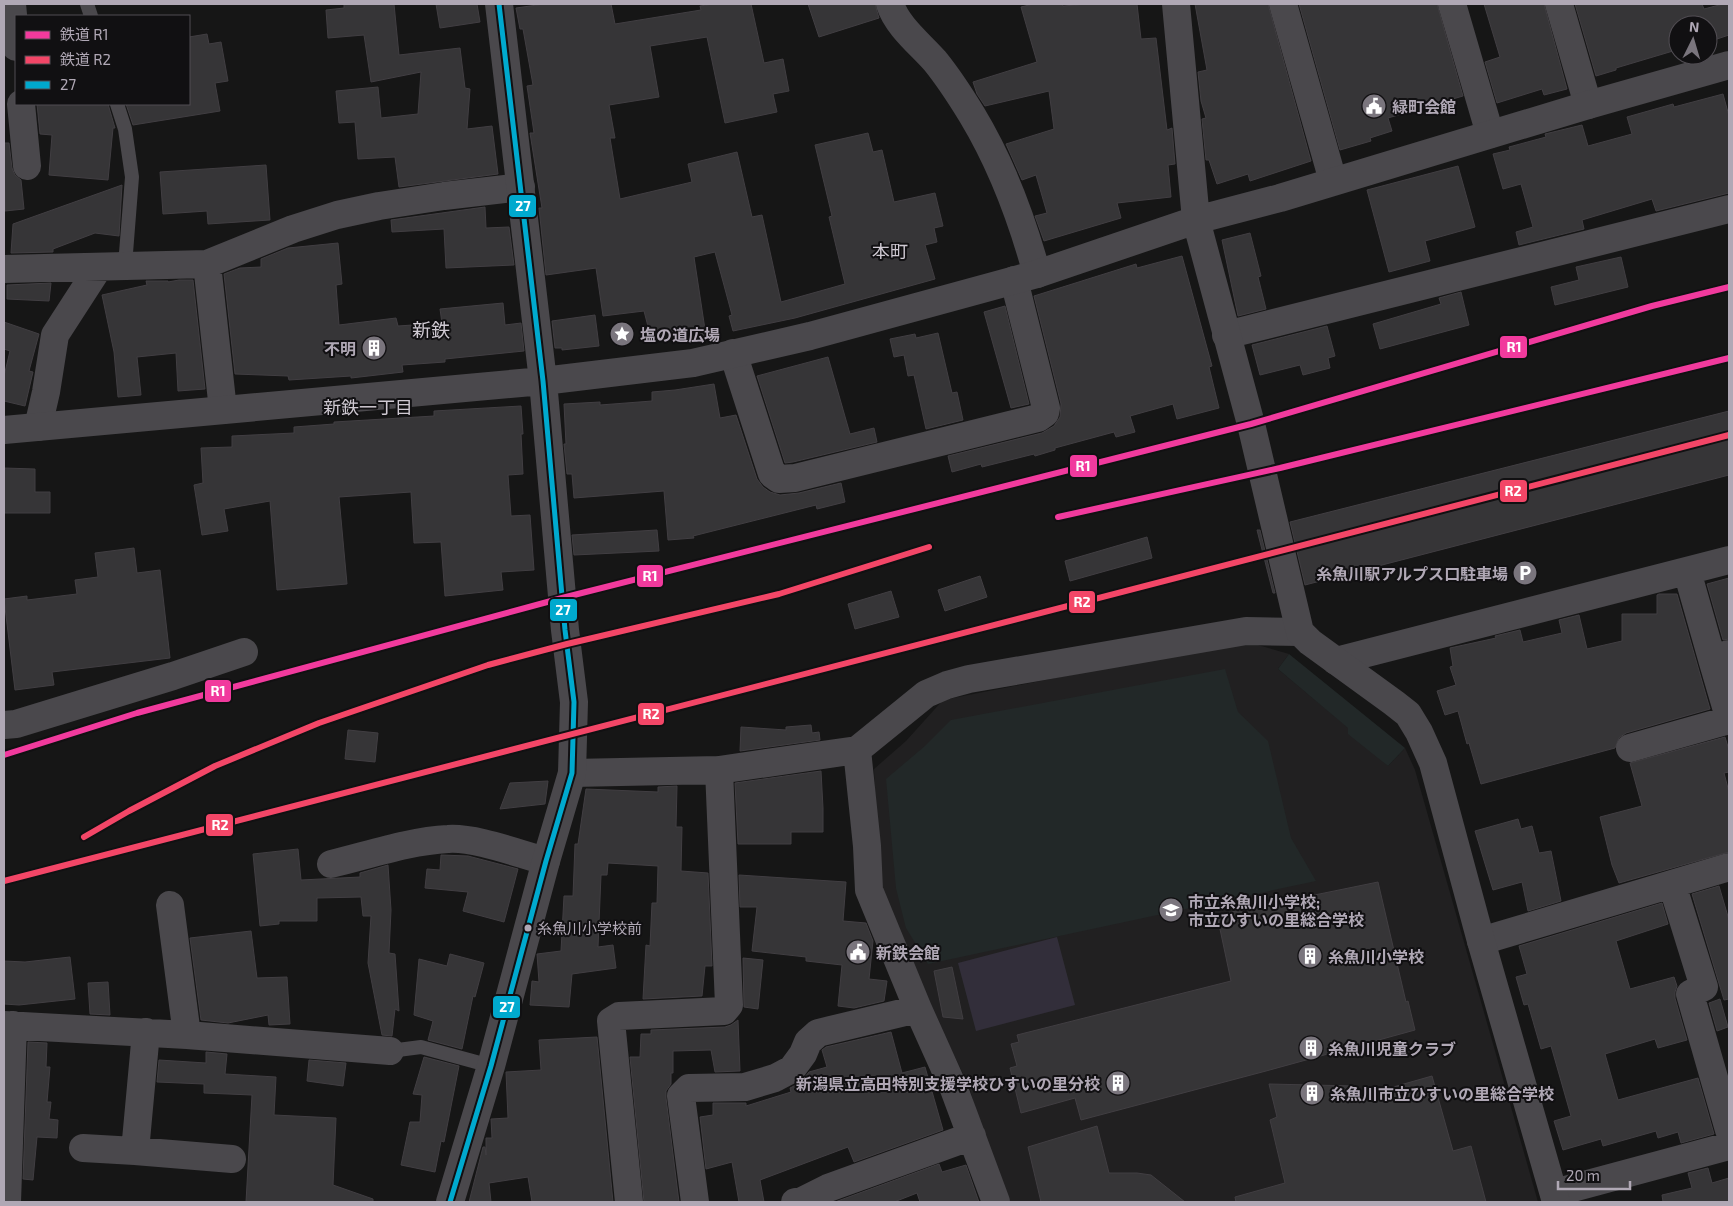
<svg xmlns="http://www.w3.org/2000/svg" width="1733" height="1206" viewBox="0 0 1733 1206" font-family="'Exo 2','Noto Sans JP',sans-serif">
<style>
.built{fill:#212021}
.green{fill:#222828}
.water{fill:#322e3a}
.building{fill:#363537;stroke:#413e42}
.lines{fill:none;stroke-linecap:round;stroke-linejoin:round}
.service{stroke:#4a484c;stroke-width:14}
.minor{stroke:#4a484c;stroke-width:28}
.tertiary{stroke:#4a484c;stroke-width:28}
.bus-1-casing{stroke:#111012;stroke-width:9}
.bus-1{stroke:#00a9ce;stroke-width:5}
.rail-1-casing{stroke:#111012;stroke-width:10}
.rail-2-casing{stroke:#111012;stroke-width:10}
.rail-1{stroke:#f13a9d;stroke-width:6}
.rail-2{stroke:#f34667;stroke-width:6}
.bus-dot{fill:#b0a8b5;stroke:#111012;stroke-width:2}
.labels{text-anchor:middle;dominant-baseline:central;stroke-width:4;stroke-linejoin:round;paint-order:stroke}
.bus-label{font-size:15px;fill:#b0a8b5;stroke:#111012;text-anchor:start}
.poi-label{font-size:16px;font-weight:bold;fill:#b0a8b5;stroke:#111012;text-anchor:start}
.neighbourhood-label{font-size:18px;fill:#cfc9d2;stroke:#111012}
.quarter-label{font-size:19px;fill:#cfc9d2;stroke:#111012}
.line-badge{stroke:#111012;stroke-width:2}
.badge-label{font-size:14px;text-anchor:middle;font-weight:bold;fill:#fff}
</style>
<rect width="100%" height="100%" fill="#161616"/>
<path class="built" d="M 1244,641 L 1289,654 L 1278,669 L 1349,728 L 1388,766 L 1405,748 L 1415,770 L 1538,1202 L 1002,1202 L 969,1086 L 923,992 L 879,886 L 874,769 L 906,741 L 943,700 Z"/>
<path class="green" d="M 1289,654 L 1405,748 L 1388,766 L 1348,734 L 1348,728 L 1278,669 Z
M 1225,669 L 1238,712 L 1268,741 L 1291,838 L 1316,881 L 928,964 L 906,928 L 896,888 L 886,779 L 925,746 L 951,720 Z"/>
<path class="water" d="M 1057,937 L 1075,1005 L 976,1031 L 958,963 Z"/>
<path class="building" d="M 344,4 L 394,4 L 399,55 L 460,48 L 465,88 L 470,89 L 467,129 L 492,126 L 498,174 L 399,187 L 395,157 L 358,159 L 355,122 L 339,123 L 336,91 L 378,87 L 381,118 L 418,114 L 421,72 L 371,82 L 364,35 L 328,38 L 326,10 L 344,8 Z
M 436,4 L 477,4 L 480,22 L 440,28 Z
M 544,4 L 611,4 L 615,24 L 701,10 L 700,6 L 713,4 L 751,4 L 764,63 L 783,59 L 789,91 L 773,94 L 777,112 L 725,123 L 707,37 L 650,46 L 659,97 L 609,105 L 615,138 L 610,138 L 620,199 L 692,182 L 688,164 L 737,152 L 752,217 L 762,215 L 781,302 L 845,284 L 829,217 L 832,216 L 815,145 L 868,133 L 873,152 L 882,150 L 894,202 L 935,193 L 943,226 L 934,228 L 937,242 L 925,245 L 935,279 L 795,318 L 733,331 L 729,316 L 732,315 L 715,252 L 694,257 L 706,336 L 688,340 L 685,330 L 651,338 L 644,311 L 603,316 L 596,268 L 546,275 L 539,208 L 542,208 L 530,133 L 534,133 L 527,86 L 533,85 L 523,29 L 520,29 L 516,8 Z
M 808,4 L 875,4 L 879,18 L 819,37 Z
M 1033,4 L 1062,4 L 1063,6 L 1088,4 L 1137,4 L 1141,39 L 1156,38 L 1167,130 L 1172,128 L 1175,164 L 1168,165 L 1171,197 L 1117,203 L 1121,218 L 1044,241 L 1035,216 L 1047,213 L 1036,175 L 1022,180 L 1006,144 L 1054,129 L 1049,91 L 985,106 L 977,94 L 973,82 L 1037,62 L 1021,7 Z
M 1195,4 L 1268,4 L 1311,161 L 1250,181 L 1248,174 L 1217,184 L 1209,160 L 1206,160 L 1202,119 L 1206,118 L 1201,101 L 1198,72 L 1207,70 Z
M 1299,4 L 1437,4 L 1463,96 L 1388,118 L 1392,131 L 1370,138 L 1371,141 L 1340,150 Z
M 1484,4 L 1544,4 L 1567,89 L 1544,95 L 1542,89 L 1497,103 L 1485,62 L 1500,57 Z
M 1575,4 L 1702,4 L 1704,9 L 1723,4 L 1729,4 L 1729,35 L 1708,42 L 1708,25 L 1678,25 L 1678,51 L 1674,53 L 1673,51 L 1616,68 L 1616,70 L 1596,76 Z
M 207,34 L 209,44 L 221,42 L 228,81 L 215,83 L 220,111 L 133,125 L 126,104 L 189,104 L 189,37 Z
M 1723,94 L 1729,116 L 1729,193 L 1656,211 L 1652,199 L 1582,220 L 1584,229 L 1519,245 L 1516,232 L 1533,227 L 1521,184 L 1503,189 L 1493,154 L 1510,150 L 1509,147 L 1546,137 L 1545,134 L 1582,125 L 1588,146 L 1632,134 L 1627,117 L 1673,104 L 1674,107 Z
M 37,104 L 108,104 L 115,128 L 113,128 L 108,180 L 49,175 L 52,135 L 40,134 Z
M 4,143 L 9,143 L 12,168 L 15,175 L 21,180 L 24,209 L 5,211 Z
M 266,165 L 270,220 L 208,224 L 207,211 L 163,214 L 160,172 Z
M 1458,166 L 1475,227 L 1425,241 L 1430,261 L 1389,272 L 1367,190 Z
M 122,185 L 119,236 L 95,233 L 53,249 L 53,252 L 11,253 L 13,224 Z
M 485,207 L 486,228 L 509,227 L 514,265 L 446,268 L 444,229 L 392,232 L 391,220 Z
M 1250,233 L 1261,276 L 1258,277 L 1266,309 L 1238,316 L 1222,240 Z
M 338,243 L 342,284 L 336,285 L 339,325 L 396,318 L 398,326 L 442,323 L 440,309 L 503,303 L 505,325 L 521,323 L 524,351 L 445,359 L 445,362 L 402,365 L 403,372 L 351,378 L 351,376 L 289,380 L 288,376 L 235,374 L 224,274 L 240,268 L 261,267 L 261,259 L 288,248 Z
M 1182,256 L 1212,366 L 1209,367 L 1219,408 L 1177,419 L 1173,404 L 1130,416 L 1135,432 L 1116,437 L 1114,432 L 1055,448 L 1055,450 L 1035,456 L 1034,454 L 982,467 L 981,464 L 952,472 L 948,456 L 1042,433 L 1054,426 L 1060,417 L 1061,404 L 1034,296 L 1136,264 L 1137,268 Z
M 1621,257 L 1628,287 L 1555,305 L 1551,287 L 1579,280 L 1576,267 Z
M 179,280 L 193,280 L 205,389 L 178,391 L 176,353 L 137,357 L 141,395 L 118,397 L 114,352 L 102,295 L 147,285 L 146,281 L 168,281 L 168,282 Z
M 51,283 L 49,301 L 7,299 L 7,285 Z
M 1461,292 L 1469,325 L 1380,349 L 1373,324 L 1441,304 L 1439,298 Z
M 1005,306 L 1029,404 L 1011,408 L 984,312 Z
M 595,315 L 599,346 L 562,350 L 562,348 L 555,348 L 552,321 Z
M 4,322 L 39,334 L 29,371 L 33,372 L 25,406 L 4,401 L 4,376 L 10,351 L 4,349 Z
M 1327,326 L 1335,356 L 1328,358 L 1330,368 L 1303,375 L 1300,365 L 1260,375 L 1252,345 Z
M 938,333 L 952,393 L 957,392 L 963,420 L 926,429 L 914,375 L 908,376 L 904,355 L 894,357 L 890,339 L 915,334 L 916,338 Z
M 828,357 L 850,434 L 874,428 L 877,442 L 793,462 L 785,463 L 757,376 Z
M 714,384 L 720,418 L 736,415 L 757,479 L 763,487 L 770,492 L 780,495 L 799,493 L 841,483 L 845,502 L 817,509 L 816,505 L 693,536 L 694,538 L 668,540 L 664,491 L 574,498 L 572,474 L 567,474 L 564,444 L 566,444 L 564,404 L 600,402 L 600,405 L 652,401 L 652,392 L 675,390 Z
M 521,406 L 523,434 L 521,434 L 523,474 L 508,475 L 511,516 L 530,515 L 534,570 L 501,572 L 503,590 L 445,596 L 441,542 L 414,543 L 411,492 L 339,497 L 347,584 L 277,590 L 270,501 L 224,509 L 228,531 L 202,535 L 194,485 L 203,483 L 201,448 L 232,447 L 232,436 L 294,433 L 294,427 L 334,424 L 334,422 L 434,416 L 434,411 Z
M 1729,411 L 1729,475 L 1305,585 L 1290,522 Z
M 4,468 L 35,469 L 35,492 L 50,492 L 50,513 L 4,513 Z
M 657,530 L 659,551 L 574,555 L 572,535 Z
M 1257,530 L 1260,530 L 1275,593 L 1273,593 Z
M 1147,537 L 1152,558 L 1070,581 L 1065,561 Z
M 134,548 L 137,573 L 160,570 L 170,658 L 52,672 L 54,685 L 15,690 L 4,599 L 27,596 L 27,600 L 77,594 L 75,580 L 98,577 L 95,553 Z
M 980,576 L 987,597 L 945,611 L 938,590 Z
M 1729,578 L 1729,639 L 1723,640 L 1707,584 Z
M 891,591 L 899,617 L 855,629 L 848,604 Z
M 1659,594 L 1677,594 L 1710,709 L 1626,733 L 1619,738 L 1615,748 L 1481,784 L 1469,743 L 1467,744 L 1458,711 L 1445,715 L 1437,691 L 1456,685 L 1450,667 L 1453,666 L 1450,648 L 1496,638 L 1495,636 L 1520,630 L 1523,642 L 1562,633 L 1559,620 L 1579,615 L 1587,649 L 1622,641 L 1622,614 L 1657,614 L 1657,595 Z
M 811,725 L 812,733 L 819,732 L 820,740 L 740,751 L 741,727 L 786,730 L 786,727 Z
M 348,730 L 378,733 L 375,762 L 345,759 Z
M 1725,737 L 1729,750 L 1729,772 L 1724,773 L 1729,792 L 1729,852 L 1619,883 L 1612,865 L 1600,817 L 1642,806 L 1630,763 Z
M 821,771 L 823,808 L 823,832 L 791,832 L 791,844 L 738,844 L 735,783 Z
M 548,781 L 545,804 L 500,809 L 510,783 Z
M 677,786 L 676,827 L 682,827 L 681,871 L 708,873 L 712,966 L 705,966 L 702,996 L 643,999 L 646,945 L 650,946 L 652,903 L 657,903 L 658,866 L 608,863 L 607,875 L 601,875 L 598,947 L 613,945 L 616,968 L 572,974 L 569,1007 L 530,1005 L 532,981 L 539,982 L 537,954 L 561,951 L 564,896 L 573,896 L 575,844 L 578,844 L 586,789 L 658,792 L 658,787 Z
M 1518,819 L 1521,829 L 1532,826 L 1539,853 L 1551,851 L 1561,901 L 1528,911 L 1522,882 L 1493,890 L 1475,831 Z
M 298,849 L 301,880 L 360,877 L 360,873 L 388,865 L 391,910 L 389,953 L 395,954 L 399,1011 L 395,1009 L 392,1036 L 382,1035 L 368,963 L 371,916 L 363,916 L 361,897 L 317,898 L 317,921 L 279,921 L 279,924 L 260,926 L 253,854 Z
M 441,855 L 468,856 L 518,869 L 504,922 L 463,911 L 468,892 L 425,888 L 427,869 L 440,870 Z
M 739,875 L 846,882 L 843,921 L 866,923 L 873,941 L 869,979 L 887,981 L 884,1001 L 854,1008 L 838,1006 L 842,965 L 806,961 L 806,957 L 752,951 L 757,907 L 740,907 Z
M 1378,882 L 1406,1002 L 1408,1001 L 1415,1030 L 1266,1071 L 1081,1120 L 1075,1098 L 1021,1113 L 1010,1068 L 1017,1066 L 1011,1044 L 1019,1042 L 1017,1035 L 1231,981 L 1217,915 Z
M 1719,886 L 1729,920 L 1729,999 L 1724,1000 L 1692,894 Z
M 1662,903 L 1668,924 L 1616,941 L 1630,989 L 1674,977 L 1677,986 L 1675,992 L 1675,998 L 1687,1040 L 1658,1048 L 1655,1039 L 1605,1054 L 1618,1100 L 1698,1078 L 1714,1134 L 1681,1143 L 1678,1132 L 1658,1138 L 1656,1131 L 1603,1146 L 1601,1139 L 1563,1150 L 1554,1121 L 1571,1116 L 1551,1046 L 1541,1049 L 1528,1004 L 1524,1005 L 1516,977 L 1527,974 L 1519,946 Z
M 251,931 L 257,978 L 287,977 L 290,1024 L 269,1025 L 268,1015 L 228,1023 L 201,1020 L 190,938 Z
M 450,954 L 484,963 L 475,997 L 473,996 L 462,1049 L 428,1040 L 433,1021 L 414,1015 L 419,959 L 447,966 Z
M 70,957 L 75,999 L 19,1005 L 4,1004 L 4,961 L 25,962 Z
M 743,958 L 763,960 L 758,1009 L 744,1007 Z
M 952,967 L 963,1019 L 943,1017 L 934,971 Z
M 108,982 L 110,1015 L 90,1014 L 88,983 Z
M 1720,999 L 1728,1027 L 1717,1031 L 1709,1003 Z
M 738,1020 L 740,1071 L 715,1072 L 711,1050 L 673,1051 L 673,1073 L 671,1073 L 671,1084 L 666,1091 L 666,1098 L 679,1202 L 644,1202 L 630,1057 L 640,1057 L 641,1034 L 651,1034 L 651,1030 L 725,1027 L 731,1025 Z
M 891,1032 L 902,1073 L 925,1067 L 943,1130 L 854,1162 L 848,1147 L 760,1180 L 764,1202 L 739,1202 L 732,1162 L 706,1169 L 700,1117 L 713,1115 L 713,1103 L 746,1103 L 746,1106 L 791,1092 L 790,1088 L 800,1083 L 809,1072 L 827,1067 L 822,1050 L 826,1047 Z
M 597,1037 L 613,1202 L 532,1202 L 528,1177 L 489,1183 L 491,1202 L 469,1202 L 483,1147 L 485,1147 L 486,1155 L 486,1138 L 492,1138 L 491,1119 L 508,1118 L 506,1072 L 541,1070 L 539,1040 Z
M 28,1042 L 47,1043 L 46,1067 L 50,1067 L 47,1102 L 51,1102 L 49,1119 L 58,1120 L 57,1138 L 37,1137 L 33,1180 L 23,1179 Z
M 206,1052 L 227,1054 L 225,1074 L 276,1077 L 274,1115 L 336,1118 L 333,1185 L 373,1199 L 373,1202 L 246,1202 L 252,1095 L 204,1093 L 204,1084 L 157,1082 L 159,1060 L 206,1063 Z
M 424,1057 L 459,1066 L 444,1142 L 441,1141 L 435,1172 L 401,1165 L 410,1122 L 420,1122 L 422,1095 L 413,1094 Z
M 309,1060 L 346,1063 L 343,1086 L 307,1081 Z
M 1432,1076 L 1453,1151 L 1471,1146 L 1486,1202 L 1236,1202 L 1235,1197 L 1285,1183 L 1270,1120 L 1277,1117 L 1269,1084 L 1355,1086 L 1351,1099 Z
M 1097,1126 L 1109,1173 L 1137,1173 L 1151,1175 L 1185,1202 L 1041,1202 L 1028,1147 Z
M 939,1164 L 942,1172 L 966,1165 L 979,1202 L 920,1202 L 917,1193 L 894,1202 L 835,1202 Z
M 1708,1168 L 1712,1183 L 1729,1178 L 1729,1202 L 1663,1202 L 1662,1195 L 1692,1188 L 1688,1173 Z"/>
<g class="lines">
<path class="service" d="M 87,4 L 91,16
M 117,104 L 125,129 L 132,177 L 126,253 L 121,266
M 390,1051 L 421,1047 L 491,1066"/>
<path class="minor" d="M 12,4 L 16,47
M 890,4 C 897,26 920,44 935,61 C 948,77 961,97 972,115 C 1001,163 1022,219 1037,274
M 1283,4 L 1333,181
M 1452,4 L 1490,134
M 1559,4 L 1588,105
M 21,104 L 27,166
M 207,264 L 223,410
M 4,269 L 207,264 L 293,229 L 337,215 L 379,206 L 444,196 L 521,187
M 1226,335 L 1729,209
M 733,353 L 772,474 L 779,479 L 795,478 L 1038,418 L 1045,413 L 1046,408 L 1014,280
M 38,427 L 46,392 L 55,335 L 99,267
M 1687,571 L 1712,659
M 1729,654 L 1712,659 L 1729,717
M 1336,661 L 1729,560
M 4,725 L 16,724 L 173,676 L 244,652
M 1630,748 L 1729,720
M 857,750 L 867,846 L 869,890 L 918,1009 L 954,1089 L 996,1202
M 572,773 L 719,770 L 857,750 L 926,694 L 947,685 L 969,679 L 1246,631 L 1300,632
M 331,864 C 369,855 409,841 448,839 C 475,837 519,854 546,861
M 1672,884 L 1704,987 L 1690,994 L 1729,1130
M 170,905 L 187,1035
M 1481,941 L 1729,867
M 4,1025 L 187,1035 L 390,1051
M 83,1148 L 135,1151 L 232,1159
M 135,1151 L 146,1032
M 1554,1193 L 1729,1146
M 7,1202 L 13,1025
M 629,1202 L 611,1021 L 619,1016 L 724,1011 L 729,1005 L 719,770
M 695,1202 L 681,1096 L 689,1088 L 745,1087 L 775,1078 L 792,1069 L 803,1054 L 808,1042 L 818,1033 L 918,1009
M 795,1202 L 802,1201 L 828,1188 L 972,1136"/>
<path class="tertiary" d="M 1176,4 L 1196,220 L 1251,424 L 1300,632 L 1310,642 L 1394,703 L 1408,714 L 1419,732 L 1433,763 L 1481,941 L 1556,1202
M 4,430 L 543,381 L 693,363 L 810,336 L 1037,274 L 1196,220 L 1280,198 L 1588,105 L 1729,65
M 450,1202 L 491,1066 L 546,861 L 572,773 L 574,702 L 565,630 L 543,381 L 499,4"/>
<defs>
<path id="bus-1" d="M 450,1202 L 491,1066 L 546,861 L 572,773 L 574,702 L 565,630 L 543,381 L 499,4"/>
</defs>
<use href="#bus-1" class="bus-1-casing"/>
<use href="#bus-1" class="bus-1"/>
<defs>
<path id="rail-1" d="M 1058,517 L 1280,468 L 1729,358
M 4,755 L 137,713 L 562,598 L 1251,424 L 1652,306 L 1729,287"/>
<path id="rail-2" d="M 84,837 L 129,811 L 215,766 L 319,723 L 488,665 L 567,644 L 779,594 L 929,547
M 4,881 L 1729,435"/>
</defs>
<use href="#rail-1" class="rail-1-casing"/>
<use href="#rail-2" class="rail-2-casing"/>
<use href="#rail-1" class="rail-1"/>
<use href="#rail-2" class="rail-2"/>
</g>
<defs>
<symbol id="civic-disc" viewBox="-11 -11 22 22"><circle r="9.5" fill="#7a757d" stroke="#111012"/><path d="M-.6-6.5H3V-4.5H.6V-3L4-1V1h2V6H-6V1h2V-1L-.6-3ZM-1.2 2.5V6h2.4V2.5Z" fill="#fff"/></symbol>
<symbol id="sight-disc" viewBox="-11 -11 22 22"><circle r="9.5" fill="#7a757d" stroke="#111012"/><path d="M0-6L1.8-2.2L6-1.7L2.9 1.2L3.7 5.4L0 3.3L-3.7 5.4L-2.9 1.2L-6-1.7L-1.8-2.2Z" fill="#fff"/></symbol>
<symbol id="building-disc" viewBox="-11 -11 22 22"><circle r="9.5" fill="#7a757d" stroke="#111012"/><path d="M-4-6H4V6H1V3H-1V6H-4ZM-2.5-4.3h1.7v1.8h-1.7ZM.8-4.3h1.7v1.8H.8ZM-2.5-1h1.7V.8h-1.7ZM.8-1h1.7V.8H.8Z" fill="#fff"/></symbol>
<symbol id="parking-disc" viewBox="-11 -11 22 22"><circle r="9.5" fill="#7a757d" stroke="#111012"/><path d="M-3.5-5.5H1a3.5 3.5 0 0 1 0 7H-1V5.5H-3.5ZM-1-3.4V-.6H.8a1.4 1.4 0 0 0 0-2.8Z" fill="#fff"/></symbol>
<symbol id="school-disc" viewBox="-11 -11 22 22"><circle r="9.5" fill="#7a757d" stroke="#111012"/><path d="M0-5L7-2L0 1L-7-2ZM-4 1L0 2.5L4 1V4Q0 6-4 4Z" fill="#fff"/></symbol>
</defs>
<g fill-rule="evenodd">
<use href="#civic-disc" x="1360" y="92" width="28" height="28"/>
<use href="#sight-disc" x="608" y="320" width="28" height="28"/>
<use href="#building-disc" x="360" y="334" width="28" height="28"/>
<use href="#parking-disc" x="1511" y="559" width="28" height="28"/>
<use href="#school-disc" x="1157" y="896" width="28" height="28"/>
<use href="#civic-disc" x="844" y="938" width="28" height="28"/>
<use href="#building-disc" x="1296" y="942" width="28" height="28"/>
<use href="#building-disc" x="1297" y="1034" width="28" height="28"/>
<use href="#building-disc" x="1104" y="1069" width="28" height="28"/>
<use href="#building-disc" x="1298" y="1079" width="28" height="28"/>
</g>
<circle class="bus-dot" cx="528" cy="928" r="4.5"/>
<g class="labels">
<g class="bus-label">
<text x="537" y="928">糸魚川小学校前</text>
</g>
<g class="poi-label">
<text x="1392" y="106">緑町会館</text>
<text x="640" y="334">塩の道広場</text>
<text x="356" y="348" text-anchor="end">不明</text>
<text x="1508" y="573" text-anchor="end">糸魚川駅アルプス口駐車場</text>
<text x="1188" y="901">市立糸魚川小学校;<tspan x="1188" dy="18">市立ひすいの里総合学校</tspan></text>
<text x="876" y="952">新鉄会館</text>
<text x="1328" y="956">糸魚川小学校</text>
<text x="1328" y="1048">糸魚川児童クラブ</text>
<text x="1100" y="1083" text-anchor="end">新潟県立高田特別支援学校ひすいの里分校</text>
<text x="1330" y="1093">糸魚川市立ひすいの里総合学校</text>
</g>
<g class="neighbourhood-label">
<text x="890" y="251">本町</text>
<text x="368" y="407">新鉄一丁目</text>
</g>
<g class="quarter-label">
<text x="431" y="329">新鉄</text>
</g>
</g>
<g class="line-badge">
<rect x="508" y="194" width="29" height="24" rx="5" fill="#00a9ce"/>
<rect x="1499" y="335" width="29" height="24" rx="5" fill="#f13a9d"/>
<rect x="1069" y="454" width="29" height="24" rx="5" fill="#f13a9d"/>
<rect x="1499" y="479" width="29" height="24" rx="5" fill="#f34667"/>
<rect x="636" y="564" width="28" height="24" rx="5" fill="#f13a9d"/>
<rect x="1068" y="590" width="28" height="24" rx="5" fill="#f34667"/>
<rect x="549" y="598" width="29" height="24" rx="5" fill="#00a9ce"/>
<rect x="204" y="679" width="28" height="24" rx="5" fill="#f13a9d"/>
<rect x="637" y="702" width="28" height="24" rx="5" fill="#f34667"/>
<rect x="205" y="813" width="29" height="24" rx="5" fill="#f34667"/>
<rect x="492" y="995" width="29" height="24" rx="5" fill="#00a9ce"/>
</g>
<g class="badge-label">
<text x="523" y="211">27</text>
<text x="1514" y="352">R1</text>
<text x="1083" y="471">R1</text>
<text x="1513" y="496">R2</text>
<text x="650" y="581">R1</text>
<text x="1082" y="607">R2</text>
<text x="563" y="615">27</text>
<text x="218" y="696">R1</text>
<text x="651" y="719">R2</text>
<text x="220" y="830">R2</text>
<text x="507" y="1012">27</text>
</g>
<rect width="1733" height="1206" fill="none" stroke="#b0a8b5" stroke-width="10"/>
<rect x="15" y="15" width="175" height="90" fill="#111012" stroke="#514d53"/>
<rect x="25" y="31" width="25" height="8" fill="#f13a9d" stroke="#514d53"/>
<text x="60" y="40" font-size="15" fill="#b0a8b5">鉄道 R1</text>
<rect x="25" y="56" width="25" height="8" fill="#f34667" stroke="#514d53"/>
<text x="60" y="65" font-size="15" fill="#b0a8b5">鉄道 R2</text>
<rect x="25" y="81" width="25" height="8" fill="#00a9ce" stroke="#514d53"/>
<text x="60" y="90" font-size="15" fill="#b0a8b5">27</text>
<g transform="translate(1693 40) rotate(5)"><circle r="24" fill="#111012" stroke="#514d53"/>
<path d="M0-4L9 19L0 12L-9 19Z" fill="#7a757d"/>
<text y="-8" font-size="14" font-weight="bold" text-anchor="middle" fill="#b0a8b5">N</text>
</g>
<path d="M1558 1181v8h72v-8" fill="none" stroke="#b0a8b5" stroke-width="2.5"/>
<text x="1566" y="1181" font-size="15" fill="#b0a8b5" stroke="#111012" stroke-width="4" paint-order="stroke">20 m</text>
</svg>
